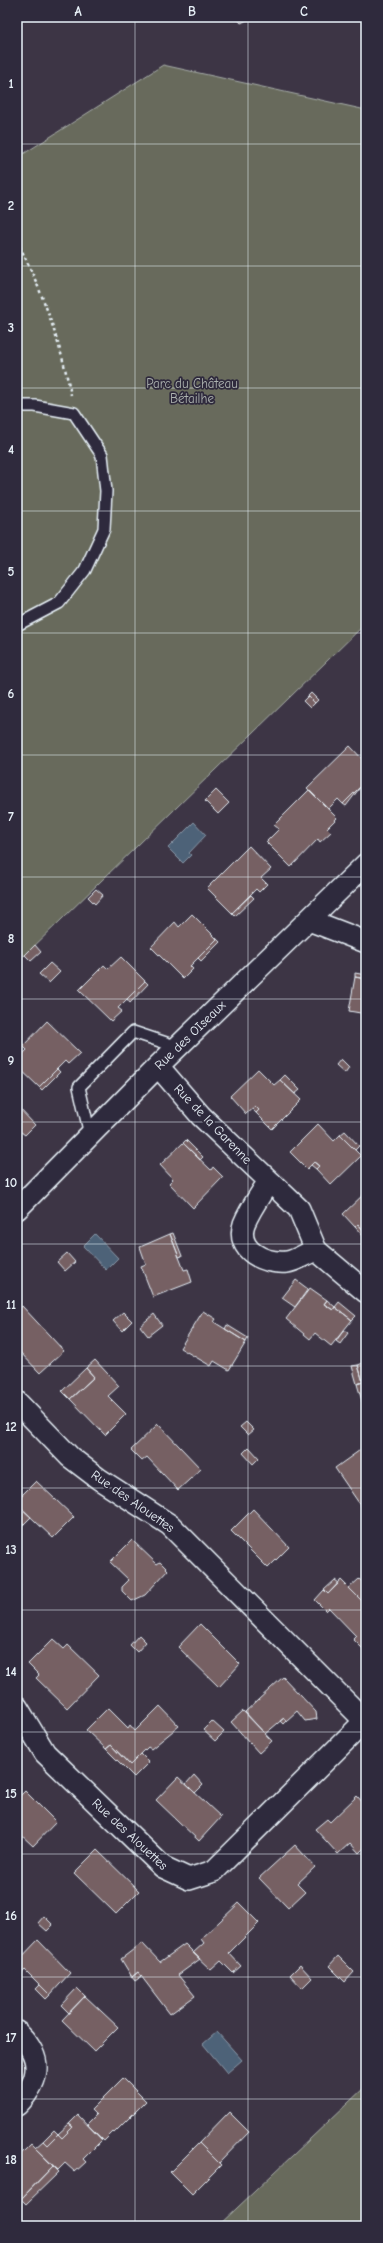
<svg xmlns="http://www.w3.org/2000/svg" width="383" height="2243" viewBox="0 0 383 2243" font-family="'Comic Neue',sans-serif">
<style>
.green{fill:#676a5b;stroke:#a8aeaa}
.water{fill:#4d6278;stroke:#8b9bab}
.building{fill:#766064;stroke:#e8f1f8}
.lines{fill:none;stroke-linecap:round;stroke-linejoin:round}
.service-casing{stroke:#e8f1f8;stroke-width:14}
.minor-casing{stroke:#e8f1f8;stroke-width:24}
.path{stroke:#e8f1f8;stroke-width:2.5;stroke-dasharray:3 3;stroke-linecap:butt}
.service{stroke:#2f2a3d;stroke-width:11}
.minor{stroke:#2f2a3d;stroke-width:21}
.grid{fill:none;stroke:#e8f1f8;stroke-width:1;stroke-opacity:0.55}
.labels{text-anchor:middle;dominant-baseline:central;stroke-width:3.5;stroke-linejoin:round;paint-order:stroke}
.park-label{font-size:13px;fill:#aeb4b1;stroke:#2f2a3d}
.street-label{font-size:13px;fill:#e8f1f8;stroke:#2f2a3d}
.neatline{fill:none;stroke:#e8f1f8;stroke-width:1.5}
.grid-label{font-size:13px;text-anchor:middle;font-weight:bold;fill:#e8f1f8}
</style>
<rect width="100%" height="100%" fill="#3d3545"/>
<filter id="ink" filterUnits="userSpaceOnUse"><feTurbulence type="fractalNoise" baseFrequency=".025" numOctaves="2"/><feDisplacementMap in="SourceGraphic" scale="8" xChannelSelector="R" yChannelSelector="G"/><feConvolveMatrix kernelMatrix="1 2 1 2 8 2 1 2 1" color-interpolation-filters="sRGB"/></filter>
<g filter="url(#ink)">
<path class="green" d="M 163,65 L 366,110 L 366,623 L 24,956 L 17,949 L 17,158 Z
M 366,2086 L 366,2226 L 218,2226 Z"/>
<path class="water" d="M 194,822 L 206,835 L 189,853 L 191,855 L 183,863 L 168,848 Z
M 95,1234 L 118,1258 L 106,1270 L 83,1246 Z
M 217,2032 L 242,2060 L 227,2073 L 203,2044 Z"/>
<path class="building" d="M 236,17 L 253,17 L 241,23 Z
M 17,93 L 21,96 L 17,102 Z
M 311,693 L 318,700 L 315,703 L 308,696 Z
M 308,696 L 315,703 L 310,708 L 303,701 Z
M 350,746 L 366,763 L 366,781 L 343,804 L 338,799 L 328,809 L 307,788 Z
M 362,785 L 346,806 L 343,804 Z
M 216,790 L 229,803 L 218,814 L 205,801 Z
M 309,790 L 337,818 L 327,828 L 331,832 L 320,842 L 318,839 L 291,867 L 266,842 L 279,829 L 274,825 Z
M 249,846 L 271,869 L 261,878 L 267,884 L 259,892 L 256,889 L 232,913 L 207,888 Z
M 96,889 L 103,895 L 95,904 L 88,897 Z
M 251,895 L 254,898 L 235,916 L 232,913 Z
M 192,914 L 217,939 L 190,966 L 193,969 L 183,979 L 151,947 L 175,922 L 179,927 Z
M 217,939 L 220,942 L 201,961 L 198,958 Z
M 35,945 L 41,952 L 31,961 L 25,955 Z
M 121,957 L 145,981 L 118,1008 L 122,1011 L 111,1021 L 79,990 L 104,965 L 108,969 Z
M 50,963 L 60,972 L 49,983 L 39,974 Z
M 355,973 L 366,975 L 366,979 L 355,977 Z
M 355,977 L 366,979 L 366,1014 L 349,1011 Z
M 145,981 L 148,984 L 130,1003 L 127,999 Z
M 47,1021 L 80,1053 L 68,1064 L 65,1061 L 39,1087 L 17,1066 L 17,1060 L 27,1050 L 23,1046 Z
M 341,1059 L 349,1067 L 345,1073 L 336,1065 Z
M 57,1069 L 60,1072 L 42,1090 L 39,1087 Z
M 258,1069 L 274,1085 L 280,1080 L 301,1100 L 272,1129 L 256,1113 L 259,1110 L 255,1106 L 246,1114 L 230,1096 Z
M 285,1075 L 300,1090 L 295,1094 L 280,1080 Z
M 17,1106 L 35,1125 L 25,1135 L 21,1132 L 17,1136 Z
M 255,1106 L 259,1110 L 256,1113 L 252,1109 Z
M 318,1124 L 334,1141 L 340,1135 L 361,1156 L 331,1185 L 316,1169 L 319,1166 L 314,1162 L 307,1169 L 290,1152 Z
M 345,1131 L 359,1146 L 355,1150 L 340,1135 Z
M 186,1140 L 203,1157 L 200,1160 L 183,1143 Z
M 183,1143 L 211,1170 L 213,1167 L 223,1177 L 193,1208 L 169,1183 L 173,1179 L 160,1165 Z
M 314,1162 L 319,1166 L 316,1169 L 311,1165 Z
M 366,1192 L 366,1233 L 358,1224 L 355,1227 L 343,1214 Z
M 358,1224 L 366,1233 L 365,1238 L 355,1227 Z
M 173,1233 L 182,1256 L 179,1257 L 170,1234 Z
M 170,1234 L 184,1270 L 188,1269 L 192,1282 L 153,1297 L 141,1266 L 146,1264 L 140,1247 Z
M 67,1253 L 75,1262 L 65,1271 L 57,1262 Z
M 296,1280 L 308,1289 L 295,1307 L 282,1298 Z
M 310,1288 L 327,1300 L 324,1304 L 333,1310 L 335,1307 L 352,1320 L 331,1346 L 315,1333 L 310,1339 L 286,1319 Z
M 327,1300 L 335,1307 L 333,1310 L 324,1304 Z
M 339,1302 L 356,1316 L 352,1320 L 335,1307 Z
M 22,1306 L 64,1351 L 40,1373 L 17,1349 L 17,1310 Z
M 203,1311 L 216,1319 L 214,1322 L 246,1342 L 229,1370 L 214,1361 L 211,1366 L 180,1348 Z
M 123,1312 L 132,1321 L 122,1331 L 113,1321 Z
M 154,1314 L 162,1325 L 148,1336 L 140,1326 Z
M 227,1325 L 248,1338 L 246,1342 L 225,1329 Z
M 344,1330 L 348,1333 L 340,1344 L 336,1341 Z
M 95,1360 L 119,1386 L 108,1396 L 126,1414 L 105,1435 L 70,1399 L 94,1377 L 86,1368 Z
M 366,1362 L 366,1415 L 357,1384 L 363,1382 L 358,1365 Z
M 358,1365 L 363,1382 L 357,1384 L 352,1366 Z
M 86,1368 L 94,1377 L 70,1399 L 62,1391 Z
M 246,1422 L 254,1430 L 248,1435 L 240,1427 Z
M 158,1424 L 201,1469 L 178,1490 L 147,1457 L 142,1461 L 131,1450 Z
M 249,1447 L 259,1458 L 253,1464 L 243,1453 Z
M 363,1448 L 366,1452 L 366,1502 L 361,1506 L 335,1468 Z
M 36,1481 L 74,1517 L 53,1538 L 17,1504 L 17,1500 Z
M 17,1504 L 31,1517 L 22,1526 L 17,1521 Z
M 253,1509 L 289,1547 L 268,1568 L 231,1531 Z
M 132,1540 L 157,1564 L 160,1562 L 168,1570 L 145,1595 L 132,1601 L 122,1591 L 122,1587 L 129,1580 L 110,1562 Z
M 359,1579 L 366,1585 L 366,1597 L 362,1601 L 349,1588 Z
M 335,1580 L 339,1583 L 328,1594 L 324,1590 Z
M 341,1580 L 366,1605 L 366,1647 L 364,1650 L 353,1639 L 356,1636 L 329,1608 L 326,1611 L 315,1600 L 324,1590 L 328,1594 Z
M 200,1624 L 240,1664 L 219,1687 L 178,1647 Z
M 139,1635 L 146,1642 L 137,1652 L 130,1645 Z
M 53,1639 L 64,1649 L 68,1645 L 99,1675 L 67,1708 L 36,1678 L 39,1675 L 28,1664 Z
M 283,1677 L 316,1712 L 317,1719 L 305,1721 L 297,1711 L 286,1721 L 284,1718 L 265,1734 L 245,1712 Z
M 160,1706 L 179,1726 L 151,1749 L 148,1747 L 130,1765 L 111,1745 L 106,1749 L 86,1730 L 108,1708 L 128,1728 L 130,1725 L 135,1731 Z
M 243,1711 L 272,1741 L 259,1753 L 231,1722 Z
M 284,1718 L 286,1721 L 283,1724 L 280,1721 Z
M 212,1721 L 224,1732 L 215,1741 L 203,1730 Z
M 111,1745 L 130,1765 L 141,1754 L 149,1762 L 134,1777 L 106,1749 Z
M 194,1775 L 203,1785 L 195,1793 L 186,1784 Z
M 178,1777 L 221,1817 L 199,1841 L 156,1800 Z
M 25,1791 L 56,1822 L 33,1846 L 17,1831 L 17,1799 Z
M 357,1796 L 366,1806 L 366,1846 L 359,1853 L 350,1843 L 338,1854 L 315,1829 L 327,1819 L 330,1822 Z
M 295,1845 L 315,1867 L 297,1884 L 305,1892 L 288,1908 L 259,1878 Z
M 97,1850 L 139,1891 L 116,1914 L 74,1873 Z
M 239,1903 L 259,1923 L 229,1953 L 241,1966 L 233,1973 L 221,1961 L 211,1970 L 193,1953 L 204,1943 L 201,1939 Z
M 44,1916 L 53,1925 L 47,1931 L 38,1923 Z
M 38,1940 L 70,1973 L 50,1995 L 25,1970 L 18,1977 L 17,1975 L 17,1962 Z
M 142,1943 L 160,1962 L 185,1944 L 200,1959 L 178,1975 L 195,1996 L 170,2014 L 138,1972 L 132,1977 L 121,1959 Z
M 338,1956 L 354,1972 L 345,1982 L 329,1966 Z
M 300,1965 L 312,1978 L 302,1988 L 290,1975 Z
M 138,1972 L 142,1976 L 135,1981 L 132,1977 Z
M 40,1985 L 50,1995 L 46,1999 L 36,1989 Z
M 77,1988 L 85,1996 L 69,2013 L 61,2005 Z
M 85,1996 L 118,2027 L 94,2051 L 62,2020 Z
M 123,2078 L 146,2101 L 114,2133 L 113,2132 L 104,2141 L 87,2124 L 96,2115 L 91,2110 Z
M 229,2112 L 249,2132 L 219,2163 L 199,2143 Z
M 78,2115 L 102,2140 L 83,2159 L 86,2162 L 75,2172 L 65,2163 L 58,2170 L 35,2148 L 43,2141 L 47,2145 L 58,2134 L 62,2138 L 73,2127 L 69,2124 Z
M 69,2124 L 73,2127 L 62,2138 L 58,2134 Z
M 54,2130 L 58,2134 L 47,2145 L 43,2141 Z
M 199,2143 L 221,2165 L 192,2194 L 170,2172 Z
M 31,2144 L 53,2166 L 21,2199 L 17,2195 L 17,2158 Z
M 53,2166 L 59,2172 L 26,2204 L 21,2199 Z"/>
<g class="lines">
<defs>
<path id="service" d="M 17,406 L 35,406 L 74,413 L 102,455 L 106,491 L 104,529 L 85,570 L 59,603 L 17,625
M 90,1135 L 79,1087 L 133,1032 L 178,1047"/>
<path id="minor" d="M 309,920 L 366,942
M 158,1066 L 201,1116 L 299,1209 L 316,1250 L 366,1292
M 269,1181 C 261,1194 250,1209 244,1224 C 235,1251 265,1264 287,1262 C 296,1261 307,1253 316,1250
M 17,1209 L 158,1066 L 366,864
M 17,1402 L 70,1457 L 99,1479 L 170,1525 L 365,1721 L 214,1871 L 189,1879 L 163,1867 L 45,1753 L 17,1707
M 17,2032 C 43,2057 42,2079 17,2105"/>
</defs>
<use href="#service" class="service-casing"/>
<use href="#minor" class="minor-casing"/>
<path class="path" d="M 17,241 C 42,290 60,341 71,395"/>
<use href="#service" class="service"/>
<use href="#minor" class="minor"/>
</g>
</g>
<path class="grid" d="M 135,17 L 135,2226M 248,17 L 248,2226M 17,144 L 366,144M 17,266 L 366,266M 17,388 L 366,388M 17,511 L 366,511M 17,633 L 366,633M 17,755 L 366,755M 17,877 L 366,877M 17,999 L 366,999M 17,1122 L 366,1122M 17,1244 L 366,1244M 17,1366 L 366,1366M 17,1488 L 366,1488M 17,1610 L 366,1610M 17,1732 L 366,1732M 17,1854 L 366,1854M 17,1977 L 366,1977M 17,2099 L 366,2099"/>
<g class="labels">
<g class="park-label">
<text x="192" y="383">Parc du Château<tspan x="192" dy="15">Bétailhe</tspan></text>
</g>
<g class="street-label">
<text transform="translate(190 1035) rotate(-44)">Rue des OIseaux</text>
<text transform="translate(213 1124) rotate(46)">Rue de la Garenne</text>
<text transform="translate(133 1501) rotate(35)">Rue des Alouettes</text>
<text transform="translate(130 1834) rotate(43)">Rue des Alouettes</text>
</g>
</g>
<rect width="383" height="2243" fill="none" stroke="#2f2a3d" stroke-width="44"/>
<rect x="22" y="22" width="339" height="2199" class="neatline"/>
<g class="grid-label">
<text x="78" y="16">A</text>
<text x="192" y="16">B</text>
<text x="304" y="16">C</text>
<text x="11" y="88">1</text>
<text x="11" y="210">2</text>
<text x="11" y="332">3</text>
<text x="11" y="454">4</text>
<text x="11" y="576">5</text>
<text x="11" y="698">6</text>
<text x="11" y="821">7</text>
<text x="11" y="943">8</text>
<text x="11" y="1065">9</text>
<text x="11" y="1187">10</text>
<text x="11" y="1309">11</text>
<text x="11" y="1431">12</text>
<text x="11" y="1554">13</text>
<text x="11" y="1676">14</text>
<text x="11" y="1798">15</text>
<text x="11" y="1920">16</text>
<text x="11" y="2042">17</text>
<text x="11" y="2164">18</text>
</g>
</svg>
